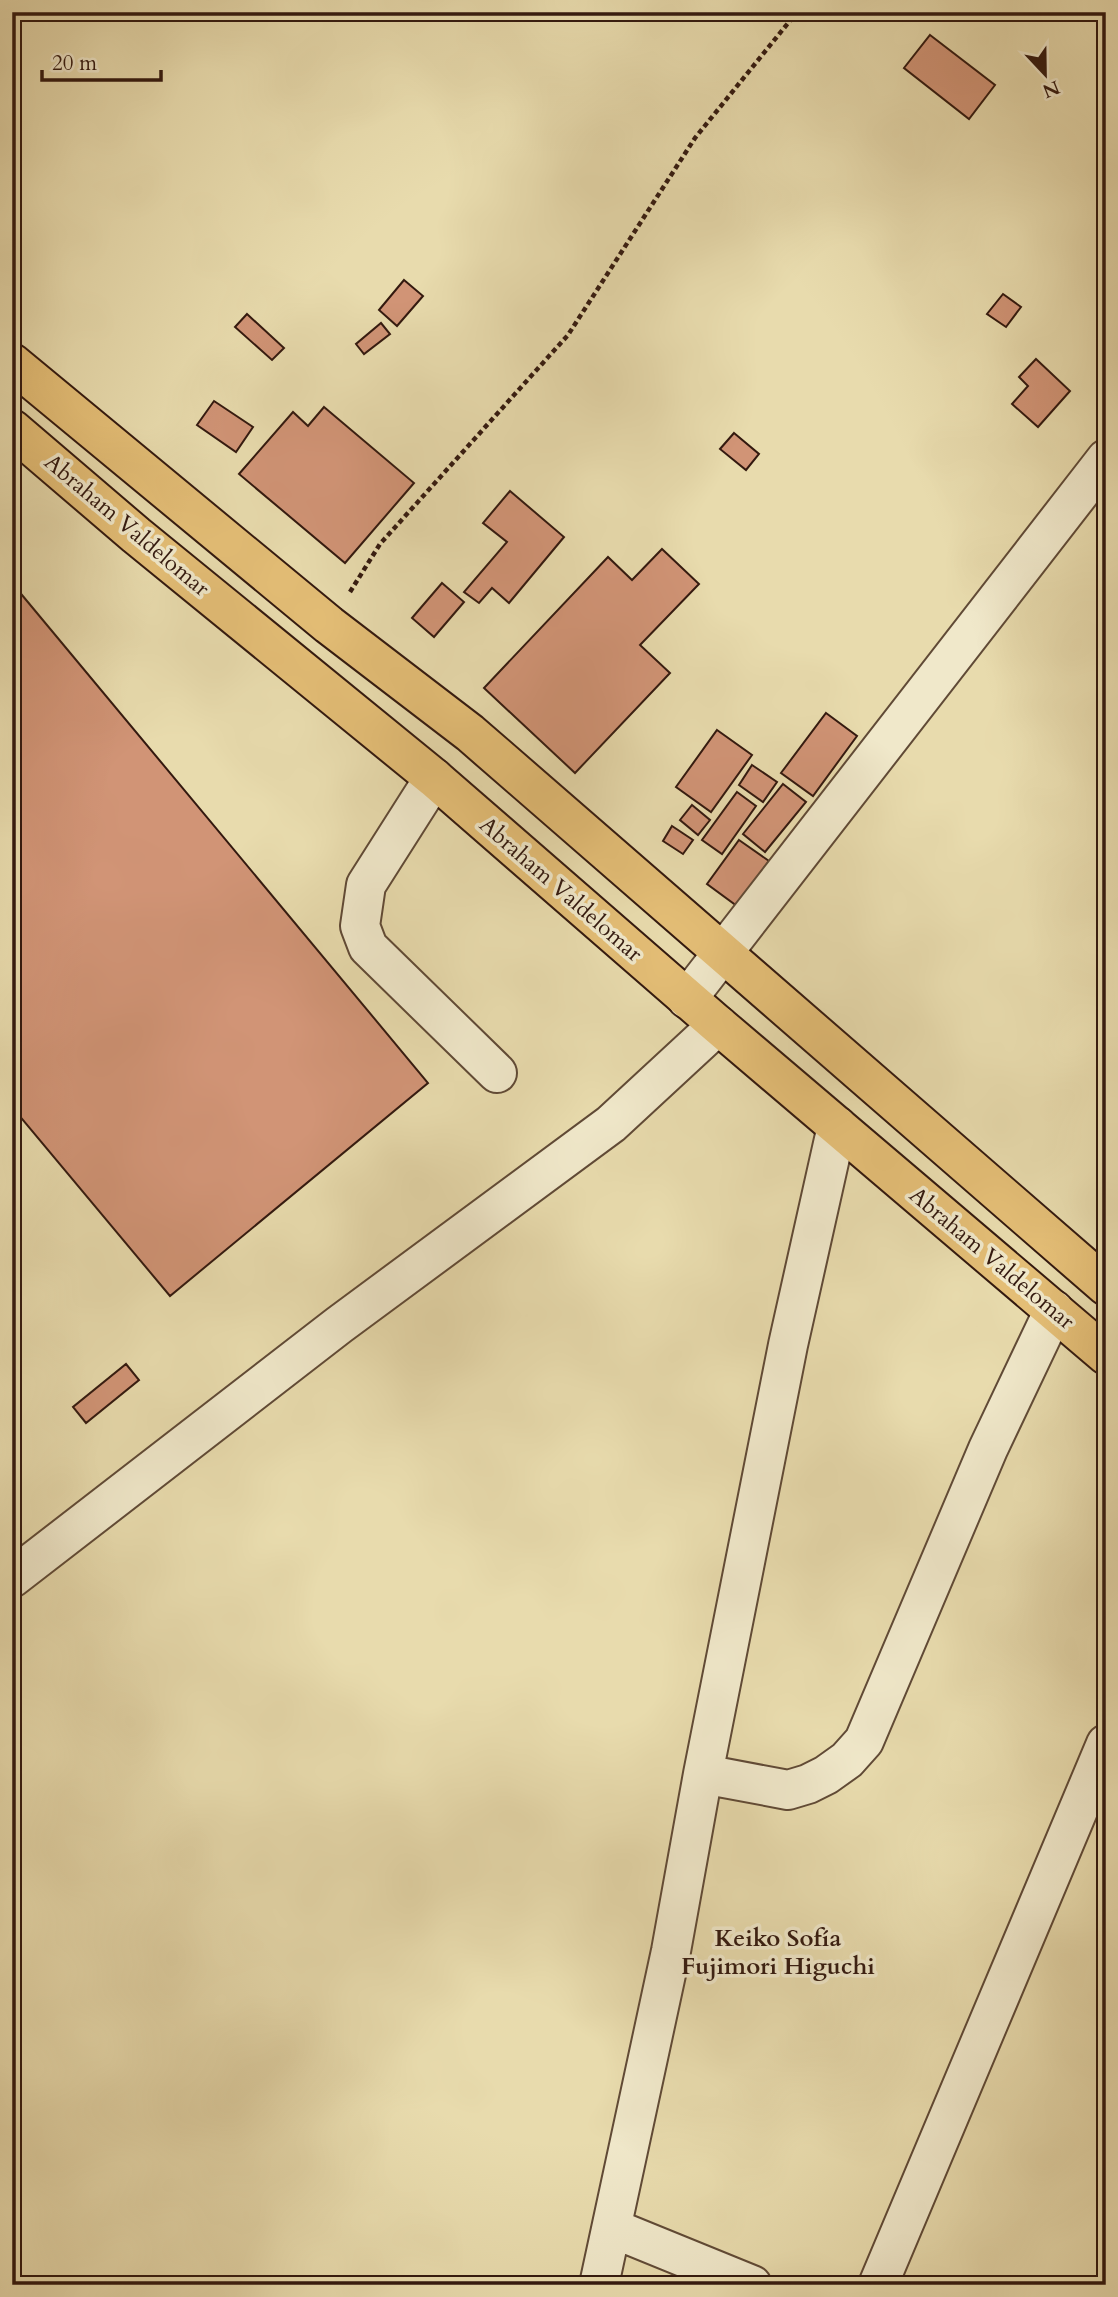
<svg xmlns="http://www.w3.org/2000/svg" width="1118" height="2297" viewBox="0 0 1118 2297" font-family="Cardo,serif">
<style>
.building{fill:#d19476;stroke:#33190f;stroke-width:2}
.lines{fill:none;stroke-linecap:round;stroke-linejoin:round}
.minor-casing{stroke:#604a36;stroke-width:42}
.major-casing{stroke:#33190f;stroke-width:42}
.path{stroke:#33190f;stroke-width:4.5;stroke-dasharray:5 3.5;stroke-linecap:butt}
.minor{stroke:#f0e8ca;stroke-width:38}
.major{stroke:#e4be76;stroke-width:38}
.labels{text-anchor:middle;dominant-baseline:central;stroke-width:7;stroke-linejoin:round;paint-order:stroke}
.street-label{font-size:23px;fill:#33190f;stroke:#f0e8ca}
.neighbourhood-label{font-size:24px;font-weight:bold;fill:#33190f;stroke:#f0e8ca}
</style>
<rect width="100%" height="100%" fill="#e8dbad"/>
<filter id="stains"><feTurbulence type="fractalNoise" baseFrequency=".00286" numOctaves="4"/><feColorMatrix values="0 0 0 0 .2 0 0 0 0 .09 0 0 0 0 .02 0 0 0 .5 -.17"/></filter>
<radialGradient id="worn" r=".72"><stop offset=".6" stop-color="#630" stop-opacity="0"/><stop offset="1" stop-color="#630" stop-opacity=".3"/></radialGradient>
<path class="building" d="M 930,35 L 995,85 L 969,119 L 904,68 Z
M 404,280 L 423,296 L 397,326 L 379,310 Z
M 1003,294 L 1021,307 L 1006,327 L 987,314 Z
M 247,314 L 284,348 L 272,360 L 235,327 Z
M 381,323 L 390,334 L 364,354 L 356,344 Z
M 1036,359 L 1070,391 L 1038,427 L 1012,404 L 1028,386 L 1019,377 Z
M 214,401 L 253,427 L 236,452 L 197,425 Z
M 324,407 L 414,483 L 345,563 L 239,474 L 293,412 L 308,426 Z
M 734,433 L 759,454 L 746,470 L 720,449 Z
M 510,491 L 564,537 L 509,603 L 492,588 L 479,603 L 464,592 L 507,542 L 483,523 Z
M 662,549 L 699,584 L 640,645 L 670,673 L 575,773 L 484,688 L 608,557 L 632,580 Z
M 12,583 L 428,1083 L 170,1296 L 12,1107 Z
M 442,583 L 464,602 L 434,637 L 412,618 Z
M 826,713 L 857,736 L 813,796 L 781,773 Z
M 717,730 L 752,755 L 711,812 L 676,787 Z
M 752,765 L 777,782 L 763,802 L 739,785 Z
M 783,784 L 806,802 L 765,852 L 743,834 Z
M 737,792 L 756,806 L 722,854 L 702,840 Z
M 692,805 L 710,820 L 698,835 L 680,820 Z
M 672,826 L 693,840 L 683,854 L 663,841 Z
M 739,840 L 769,861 L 737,906 L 707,884 Z
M 126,1364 L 139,1380 L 86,1423 L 73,1407 Z"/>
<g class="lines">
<defs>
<path id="minor" d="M 434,778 L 366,885 L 360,926 L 368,947 L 497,1073
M 687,999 L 1106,459
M 12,1578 L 339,1325 L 611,1124 L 718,1025
M 703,1774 L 788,1790 L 808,1784 L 826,1775 L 847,1760 L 864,1741 L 988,1449 L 1054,1310
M 612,2228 L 752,2285
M 599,2285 L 671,1951 L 703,1774 L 788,1345 L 837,1126
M 878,2285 L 1106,1744"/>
<path id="major" d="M 12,363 L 329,625 L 470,733 L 1106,1286
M 12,429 L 136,535 L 434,778 L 718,1025 L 1106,1355"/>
</defs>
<use href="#minor" class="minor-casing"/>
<use href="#major" class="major-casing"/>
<path class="path" d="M 350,592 L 380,544 L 568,335 L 695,138 L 797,12"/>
<use href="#minor" class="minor"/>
<use href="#major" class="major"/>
</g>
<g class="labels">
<g class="street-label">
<text transform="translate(127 525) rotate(40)">Abraham Valdelomar</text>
<text transform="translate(561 889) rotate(41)">Abraham Valdelomar</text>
<text transform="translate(992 1258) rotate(40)">Abraham Valdelomar</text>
</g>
<g class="neighbourhood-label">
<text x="778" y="1938">Keiko Sofía<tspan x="778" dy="28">Fujimori Higuchi</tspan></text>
</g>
</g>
<rect width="1118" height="2297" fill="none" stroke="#e8dbad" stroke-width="42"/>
<rect x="14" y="14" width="1090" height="2269" fill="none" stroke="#33190f" stroke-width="3.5"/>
<rect x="21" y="21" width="1076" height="2255" fill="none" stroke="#33190f" stroke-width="2"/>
<g transform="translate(1045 74) rotate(158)" stroke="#f0e8ca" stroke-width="5" paint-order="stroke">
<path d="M0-5L12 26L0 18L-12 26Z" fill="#33190f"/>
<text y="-10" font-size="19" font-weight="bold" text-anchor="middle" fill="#33190f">N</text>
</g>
<path d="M42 70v10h119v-10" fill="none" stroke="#33190f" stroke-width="3.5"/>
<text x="52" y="70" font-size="21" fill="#33190f" stroke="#f0e8ca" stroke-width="5" paint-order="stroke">20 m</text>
<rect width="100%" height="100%" filter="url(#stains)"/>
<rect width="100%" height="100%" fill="url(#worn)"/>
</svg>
